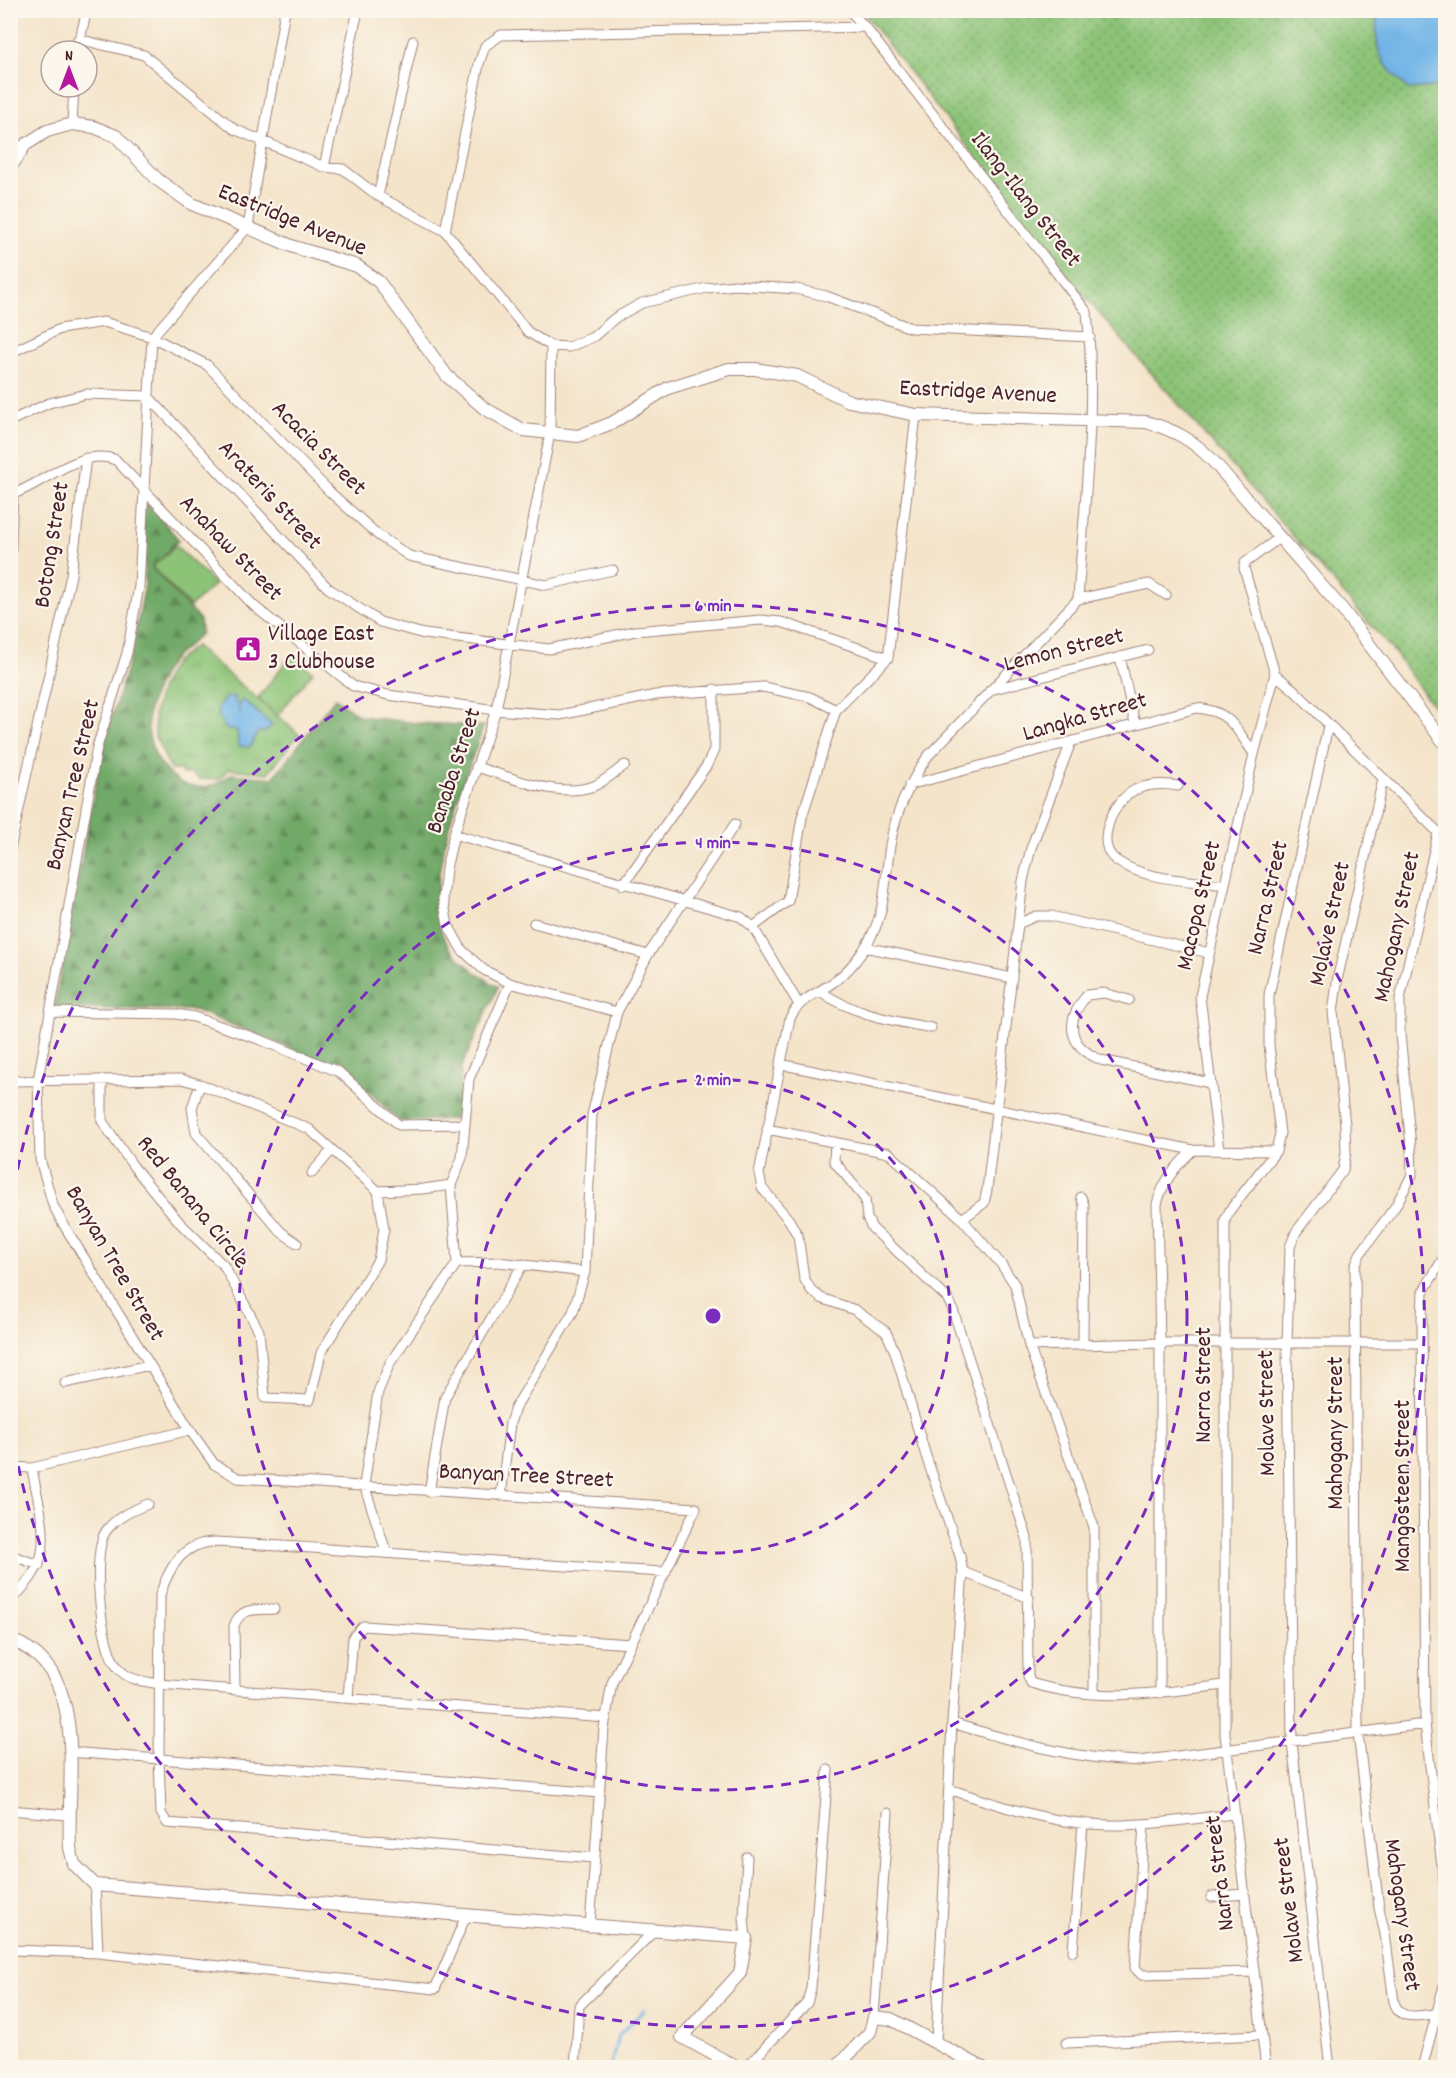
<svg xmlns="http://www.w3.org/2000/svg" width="1456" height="2078" viewBox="0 0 1456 2078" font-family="Dekko,sans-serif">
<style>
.grass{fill:url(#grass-dots);stroke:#6b7151;stroke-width:1.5}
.forest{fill:url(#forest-firs);stroke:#5e644a;stroke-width:1.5}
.park{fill:url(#park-tufts);stroke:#6b7151;stroke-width:1.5}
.garden{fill:#8cc377;stroke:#6b7151;stroke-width:1.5}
.water{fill:#72b5e7;stroke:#5e6a89;stroke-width:1.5}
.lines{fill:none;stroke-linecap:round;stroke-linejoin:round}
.stream{stroke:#72b5e7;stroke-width:3}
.minor-casing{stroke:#9f827a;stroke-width:11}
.tertiary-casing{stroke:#9f827a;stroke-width:14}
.minor{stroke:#fff;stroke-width:9}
.tertiary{stroke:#fff;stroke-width:12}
.ring{fill:none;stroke:#7b2cbf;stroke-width:3;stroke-dasharray:10 8}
.labels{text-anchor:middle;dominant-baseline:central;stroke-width:4.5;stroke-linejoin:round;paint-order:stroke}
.street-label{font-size:24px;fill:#4a1f2b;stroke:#fbf7ec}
.poi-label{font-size:24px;fill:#4a1f2b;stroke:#fbf7ec;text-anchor:start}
.centre{fill:#7b2cbf;stroke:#fbf7ec;stroke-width:3}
.ring-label{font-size:18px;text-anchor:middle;font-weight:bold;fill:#7b2cbf;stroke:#fbf7ec;stroke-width:4.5;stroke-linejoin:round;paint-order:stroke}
</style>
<defs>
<pattern id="grass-dots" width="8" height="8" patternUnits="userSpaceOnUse" patternTransform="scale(1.5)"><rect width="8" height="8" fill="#8cc377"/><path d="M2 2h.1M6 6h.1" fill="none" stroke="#749e62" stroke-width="1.8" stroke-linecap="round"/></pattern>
<pattern id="forest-firs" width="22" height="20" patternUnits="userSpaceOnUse" patternTransform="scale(1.5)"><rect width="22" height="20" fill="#71a968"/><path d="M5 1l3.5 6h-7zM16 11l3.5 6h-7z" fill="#5f8956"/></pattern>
<pattern id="park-tufts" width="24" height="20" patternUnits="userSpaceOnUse" patternTransform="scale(1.5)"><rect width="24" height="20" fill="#8cc377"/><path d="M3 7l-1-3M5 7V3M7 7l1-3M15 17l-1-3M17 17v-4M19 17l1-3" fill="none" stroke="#749e62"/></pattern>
</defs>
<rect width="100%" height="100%" fill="#fbf7ec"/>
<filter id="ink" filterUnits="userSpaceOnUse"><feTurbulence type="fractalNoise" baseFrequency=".0167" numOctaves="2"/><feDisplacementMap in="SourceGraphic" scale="12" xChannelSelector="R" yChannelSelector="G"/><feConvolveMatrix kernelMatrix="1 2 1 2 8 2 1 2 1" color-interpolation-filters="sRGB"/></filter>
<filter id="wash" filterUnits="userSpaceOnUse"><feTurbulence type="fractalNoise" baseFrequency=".008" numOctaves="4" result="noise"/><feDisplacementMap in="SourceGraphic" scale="24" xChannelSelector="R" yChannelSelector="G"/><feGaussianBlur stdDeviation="1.35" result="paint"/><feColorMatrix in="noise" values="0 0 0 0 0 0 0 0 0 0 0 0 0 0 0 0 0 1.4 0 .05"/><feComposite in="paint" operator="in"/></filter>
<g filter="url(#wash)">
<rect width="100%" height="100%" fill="#f4e4ca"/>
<path class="grass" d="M 862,11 L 1445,11 L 1445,723 L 1394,652 L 1085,297 Z"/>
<path class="forest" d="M 148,504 L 179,540 L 152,568 L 200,620 L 201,633 C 193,643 183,649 174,658 C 162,671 150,698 148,716 C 144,763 188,811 231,774 L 273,778 L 335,698 L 360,716 L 416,723 L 484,726 C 463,782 424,875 442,934 C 450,956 479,975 498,987 L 461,1068 L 459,1115 L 453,1119 L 400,1122 L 347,1071 L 195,1010 L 54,1008 L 102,749 L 131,655 L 145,585 L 143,507 Z"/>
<path class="park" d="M 195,646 L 299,734 L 268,773 L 228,769 L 220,779 L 199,779 L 193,774 L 182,774 L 182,770 L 171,770 L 155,736 L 154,713 L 162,685 L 174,663 Z"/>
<path class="garden" d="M 176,546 L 215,584 L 190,607 L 152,567 Z
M 291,655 L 313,672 L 277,716 L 258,698 Z"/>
<path class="water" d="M 1377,11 L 1445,11 L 1445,86 L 1408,89 C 1378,59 1375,54 1377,11 Z
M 227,697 L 235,697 L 234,701 L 237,703 L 240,714 L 238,707 L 242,699 L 272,725 L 265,732 L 258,732 L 250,747 L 238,746 L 237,730 L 227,730 L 218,715 L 218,707 Z"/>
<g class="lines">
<path class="stream" d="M 610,2068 L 618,2036 L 644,2010"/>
</g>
</g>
<g filter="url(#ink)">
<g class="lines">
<defs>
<path id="minor" d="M 285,10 L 248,227 L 152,337 L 139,586 L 127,653 L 97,747 L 38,1080 L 40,1159 L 53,1205 L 62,1222 L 190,1430 L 214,1464 L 238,1478 L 696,1508 L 612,1683 L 604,1728 L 590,1927
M 849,10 L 865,27 L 1087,312 C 1097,406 1084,505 1078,599 L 928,756 C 910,782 897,808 891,840 C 885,871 887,906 872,935 C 863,953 851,969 835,981 C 816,995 801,997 790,1018 L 759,1173 L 762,1188 L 789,1220 L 798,1236 L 804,1278 L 811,1290 L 821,1298 L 855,1310 L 886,1332 L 895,1352 L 925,1453 L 960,1556 L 963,1572 L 952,1723 L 936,2042
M 78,39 L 144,55 L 234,129 L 324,167 L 343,169 L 378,196 L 445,231 L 528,332 L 551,346 L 569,347 L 593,337 L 615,318 L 642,303 L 707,288 L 735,285 L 796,289 L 826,296 L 911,328 L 1090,337
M 77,51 L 87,10
M 72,124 L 74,87
M 324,167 L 358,10
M 378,196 L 413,41
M 445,231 L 479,64 L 485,46 L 501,35 L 865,27
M 551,346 L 550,434 L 496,710 L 454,834 L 446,869 L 443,899 L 448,925 L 462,950 L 484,970 L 510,983 L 617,1012
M 10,353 L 60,329 L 104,322 L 152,337 L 207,365 L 331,493 L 378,535 L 409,556 L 546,585 L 613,570
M 10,421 L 49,403 L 86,394 L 148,396 L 328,588 L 380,622 L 424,634 L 549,649 L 635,631 L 761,620 L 781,622 L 888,658
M 10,495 C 43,485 80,446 116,460 L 254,606 L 353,686 L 388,695 L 496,710 L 560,715 L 656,695 L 763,687 L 810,697 L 836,710
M 10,568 L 13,494
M 1078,599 L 1149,584 L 1166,595
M 1120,657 L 1135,724
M 1275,674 L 1294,690 L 1446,840
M 1275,674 L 1244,568 L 1245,563 L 1279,538
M 990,690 L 1148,650
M 476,767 C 512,777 557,799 594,786 C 605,781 615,772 625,765
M 909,785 L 1197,708 C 1230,711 1236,728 1254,754
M 1178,786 C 1164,783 1146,784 1133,791 C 1113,802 1093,845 1117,861 C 1147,881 1190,880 1224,885
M 454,834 L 741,917 L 753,927 L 798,1003
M 10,849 L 71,575 L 86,458
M 623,885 L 707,765 L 714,750 L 714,689
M 534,923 L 648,955
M 1018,924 L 1036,916 L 1051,916 L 1209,953
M 753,927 L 788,901 L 802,817 L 836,710 L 888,658 L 916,415
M 865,947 L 1012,978
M 820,991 C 854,1015 891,1020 931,1028
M 1129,1000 L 1104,993 L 1087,995 C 1064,1022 1068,1046 1101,1060 L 1210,1083
M 50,1012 L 176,1014 L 194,1017 L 261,1040 L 339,1072 L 399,1125 L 464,1124
M 780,1064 L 1193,1150 L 1276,1151
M 10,1081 L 181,1079 L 200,1084 L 309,1129 L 378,1191 L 423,1189 L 451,1185
M 102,1081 L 102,1121 L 133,1166 L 180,1223 L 224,1266 L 259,1331 L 265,1398 L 310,1400 L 321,1353 L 378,1260 L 384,1229 L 378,1191
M 200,1084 L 192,1108 L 196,1133 L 281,1232 L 297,1243
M 767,1129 L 889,1153 L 962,1219 L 1001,1264 L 1015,1285 L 1029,1346 L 1094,1527 L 1094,1694
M 835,1143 L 834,1161 L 865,1199 L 867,1218 L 872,1228 L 947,1298 L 952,1307 L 1027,1538 L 1028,1676 L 1031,1683 C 1095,1703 1159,1693 1224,1685
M 1219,1150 L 1200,996 L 1254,754 L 1275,674
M 312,1173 L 332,1150
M 1081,1197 L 1084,1205 L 1083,1344
M 962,1219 L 984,1203 L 987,1190 L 1023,881 L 1031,848 L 1071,742
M 1446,1254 L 1423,1292 L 1422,1318 L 1425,1724 L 1446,1899
M 457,1263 L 498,1262 L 585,1272
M 1029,1346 L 1160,1343 L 1422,1343
M 65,1383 L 150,1365
M 10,1467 L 32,1468 L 190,1430
M 429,1492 L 445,1397 L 523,1264
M 501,1496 L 510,1423 L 515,1408 L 573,1312 L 585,1272 L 592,1115 L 617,1012 L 648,955 L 735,824
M 148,1504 C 133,1510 116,1517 106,1531 C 91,1552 100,1648 118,1668 C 129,1681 144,1681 159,1684 L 606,1718
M 386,1551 L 364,1485 L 378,1392 L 390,1363 L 457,1263 L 451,1185 L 462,1158 L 469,1079 L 510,983
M 10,1555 L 39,1565
M 963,1572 L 1029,1598
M 10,1602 C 20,1591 32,1579 38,1565 C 51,1537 36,1496 32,1468
M 235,1688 L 234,1626 C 240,1607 256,1610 274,1609
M 1160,1693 L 1160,1343 L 1157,1204 C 1163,1181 1176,1166 1193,1150
M 348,1697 L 353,1637 L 363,1626 L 631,1644
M 952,1723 C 1014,1742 1073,1759 1139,1761 L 1425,1724
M 69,1752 L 600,1793
M 949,1789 C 1001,1806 1054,1825 1110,1825 C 1151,1825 1193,1819 1234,1814
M 10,1810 L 68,1815
M 1144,1824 L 1135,1968 L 1142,1975 L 1254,1972
M 594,1858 L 167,1823 L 161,1813 L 159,1759 L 160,1595 C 169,1567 183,1543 214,1542 C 365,1550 515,1564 666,1572
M 95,1885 L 98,1953
M 1211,1897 L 1243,1894
M 746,1938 L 744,1918 L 747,1857
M 10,1950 L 98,1953 L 435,1989 L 466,1916
M 1073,1951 L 1083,1823
M 1436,2014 C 1418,2015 1400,2022 1394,2002 L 1385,1934 L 1379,1908 L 1358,1733 L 1355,1266 L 1360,1254 L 1395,1207 L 1412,1175 L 1411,1146 L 1400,1034 L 1400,999 L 1438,833
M 874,2017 L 888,1813
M 1066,2043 L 1262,2035
M 575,2068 L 579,2006 L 653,1932
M 746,2068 L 807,2003 L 811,1988 L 828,1770
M 1266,2068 L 1225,1734 L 1225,1220 L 1230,1210 L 1276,1151 L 1280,1133 L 1269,1045 L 1269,995 L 1328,726
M 1330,2068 L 1292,1742 L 1287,1344 L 1290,1247 L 1296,1232 L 1343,1170 L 1346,1153 L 1345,1125 L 1333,1012 L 1338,976 L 1383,779
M 1422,2068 L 1446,1978"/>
<path id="tertiary" d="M 10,168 L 25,145 L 47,131 L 72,124 L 94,127 L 116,136 L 158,180 L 192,204 L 294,247 L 357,266 L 379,282 L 447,376 L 484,408 L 523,430 L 578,436 L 612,423 L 668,388 L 729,369 L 755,369 L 797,376 L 849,401 L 916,415 L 1146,422 C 1175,430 1193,440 1214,462 L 1342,609 L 1446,745
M 10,1640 C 91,1667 66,1782 70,1848 L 74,1864 L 95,1885 L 746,1938 L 740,1973 L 682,2037 L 738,2068
M 836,2068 L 870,2032 L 874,2017 L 891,2019 L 983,2068"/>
</defs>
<use href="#minor" class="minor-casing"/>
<use href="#tertiary" class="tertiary-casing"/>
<use href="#minor" class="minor"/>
<use href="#tertiary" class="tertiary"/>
</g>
</g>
<g class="ring">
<circle cx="713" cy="1316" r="237"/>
<circle cx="713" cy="1316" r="474"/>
<path d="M11 1205A711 711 0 1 1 11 1427"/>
</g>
<defs>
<symbol id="civic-square" viewBox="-11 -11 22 22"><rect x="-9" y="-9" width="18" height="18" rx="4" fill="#b5179e" stroke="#fbf7ec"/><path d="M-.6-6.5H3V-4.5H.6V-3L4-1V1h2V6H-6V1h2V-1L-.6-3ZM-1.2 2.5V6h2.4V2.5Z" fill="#fff"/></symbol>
</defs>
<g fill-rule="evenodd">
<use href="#civic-square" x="233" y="634" width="30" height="30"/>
</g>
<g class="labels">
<g class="street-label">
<text transform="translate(1025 200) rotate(52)">Ilang-Ilang Street</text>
<text transform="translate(292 221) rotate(22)">Eastridge Avenue</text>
<text transform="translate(978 393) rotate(3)">Eastridge Avenue</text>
<text transform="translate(318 449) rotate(45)">Acacia Street</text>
<text transform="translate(269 496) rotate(47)">Arateris Street</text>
<text transform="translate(53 545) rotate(-81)">Botong Street</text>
<text transform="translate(230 549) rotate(46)">Anahaw Street</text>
<text transform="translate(1064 651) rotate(-14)">Lemon Street</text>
<text transform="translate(1085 718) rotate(-16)">Langka Street</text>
<text transform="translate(455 771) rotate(-72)">Banaba Street</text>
<text transform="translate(74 785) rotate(-77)">Banyan Tree Street</text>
<text transform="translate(1269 898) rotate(-77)">Narra Street</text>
<text transform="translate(1200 906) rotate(-77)">Macopa Street</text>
<text transform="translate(1331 924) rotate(-78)">Molave Street</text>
<text transform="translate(1398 927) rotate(-78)">Mahogany Street</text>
<text transform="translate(192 1203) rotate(51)">Red Banana Circle</text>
<text transform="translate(114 1264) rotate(60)">Banyan Tree Street</text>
<text transform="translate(1205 1385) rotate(-90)">Narra Street</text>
<text transform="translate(1268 1413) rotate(-91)">Molave Street</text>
<text transform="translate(1337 1433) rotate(-90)">Mahogany Street</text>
<text transform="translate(526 1477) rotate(3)">Banyan Tree Street</text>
<text transform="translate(1404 1486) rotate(-90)">Mangosteen Street</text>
<text transform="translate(1221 1873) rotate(-97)">Narra Street</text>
<text transform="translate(1290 1900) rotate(-97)">Molave Street</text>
<text transform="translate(1401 1915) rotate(82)">Mahogany Street</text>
</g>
<g class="poi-label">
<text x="268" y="635">Village East<tspan x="268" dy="28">3 Clubhouse</tspan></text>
</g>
</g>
<circle cx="713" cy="1316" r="9" class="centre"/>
<g class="ring-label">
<text x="713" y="611">6 min</text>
<text x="713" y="848">4 min</text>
<text x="713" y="1085">2 min</text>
</g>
<rect width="1456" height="2078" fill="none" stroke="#fbf7ec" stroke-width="36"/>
<g transform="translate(69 69)"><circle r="28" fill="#fbf7ec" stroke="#b4a19f" stroke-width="1.5"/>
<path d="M0-4.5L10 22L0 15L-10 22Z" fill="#b5179e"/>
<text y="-9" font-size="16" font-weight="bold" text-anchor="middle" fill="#4a1f2b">N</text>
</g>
</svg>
